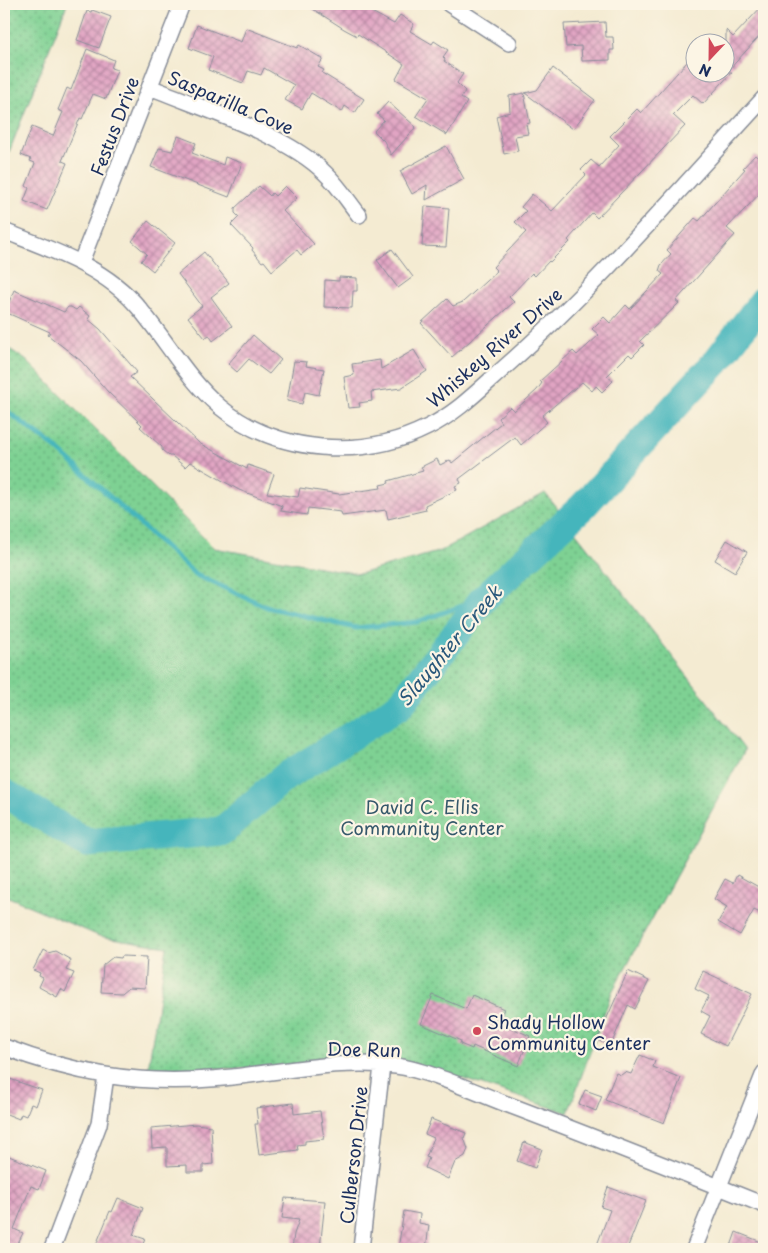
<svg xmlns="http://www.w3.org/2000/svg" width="768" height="1253" viewBox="0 0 768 1253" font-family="'Playpen Sans',sans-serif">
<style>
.park{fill:url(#park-dots);stroke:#4c8078}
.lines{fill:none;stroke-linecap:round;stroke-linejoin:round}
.stream{stroke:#45b5bc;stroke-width:5}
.river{stroke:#45b5bc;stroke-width:29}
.building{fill:url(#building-cross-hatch)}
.minor-casing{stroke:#888d98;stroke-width:18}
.minor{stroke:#fff;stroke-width:15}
.poi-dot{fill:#d1495b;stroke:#fcf5e5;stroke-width:2}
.labels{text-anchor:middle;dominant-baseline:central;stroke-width:4.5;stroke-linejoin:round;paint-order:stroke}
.street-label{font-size:18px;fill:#1b2f5e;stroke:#fcf5e5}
.park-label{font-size:18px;fill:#34586b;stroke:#fcf5e5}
.poi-label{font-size:18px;fill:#1b2f5e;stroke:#fcf5e5;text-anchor:start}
.water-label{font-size:19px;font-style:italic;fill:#28577a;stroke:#fcf5e5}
</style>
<defs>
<pattern id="park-dots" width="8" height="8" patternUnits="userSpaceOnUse" patternTransform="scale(1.25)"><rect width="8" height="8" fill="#7ed193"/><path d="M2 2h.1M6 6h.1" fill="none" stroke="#66aa7b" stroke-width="1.8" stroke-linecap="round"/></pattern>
<pattern id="building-cross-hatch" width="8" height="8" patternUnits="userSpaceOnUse" patternTransform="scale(1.25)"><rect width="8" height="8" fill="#e1a4c3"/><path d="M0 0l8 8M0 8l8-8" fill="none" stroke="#b686a2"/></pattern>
</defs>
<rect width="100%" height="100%" fill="#fcf5e5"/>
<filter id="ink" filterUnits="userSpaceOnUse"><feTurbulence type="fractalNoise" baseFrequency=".02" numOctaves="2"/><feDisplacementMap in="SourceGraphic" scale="10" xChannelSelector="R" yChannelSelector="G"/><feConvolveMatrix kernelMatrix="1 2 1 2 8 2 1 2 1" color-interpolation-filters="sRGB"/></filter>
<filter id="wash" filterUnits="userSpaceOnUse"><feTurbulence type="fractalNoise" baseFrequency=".0096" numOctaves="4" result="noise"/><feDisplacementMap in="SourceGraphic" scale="20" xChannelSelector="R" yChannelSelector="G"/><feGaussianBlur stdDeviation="1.12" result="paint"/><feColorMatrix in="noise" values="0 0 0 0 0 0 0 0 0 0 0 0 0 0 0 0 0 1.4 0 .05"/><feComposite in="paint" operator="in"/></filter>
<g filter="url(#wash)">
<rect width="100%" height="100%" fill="#f4ebd2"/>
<path class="park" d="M 4,4 L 67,4 L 4,165 Z
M 4,345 L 27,361 L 214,548 L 359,574 L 441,551 L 545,493 L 745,750 L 612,992 L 568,1113 L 427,1067 L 148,1069 L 167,947 L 99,936 L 4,895 Z"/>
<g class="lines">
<path class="stream" d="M 4,409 L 56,448 L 196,575 L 267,607 L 356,628 L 417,622 L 484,598"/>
<path class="river" d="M 4,793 L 87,843 L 222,831 L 285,777 L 399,706 L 484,598 L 583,506 L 716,362 L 764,300"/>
</g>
<g id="blocks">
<path class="building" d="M 305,4 L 357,4 L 394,24 L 400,15 L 414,24 L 410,31 L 432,44 L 434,41 L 448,50 L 443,57 L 445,59 L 444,61 L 463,74 L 457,83 L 465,91 L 461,98 L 467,102 L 447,135 L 416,116 L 428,98 L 396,79 L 404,64 L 358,34 L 357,36 L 344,29 Z
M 764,4 L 764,31 L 727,72 L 732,72 L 703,104 L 693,95 L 673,115 L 685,126 L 597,218 L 592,213 L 568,240 L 570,242 L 550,262 L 549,261 L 535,276 L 532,273 L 509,297 L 514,302 L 452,357 L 421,323 L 447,299 L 453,306 L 463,302 L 497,271 L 493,267 L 526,232 L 515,222 L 526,211 L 521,207 L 532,194 L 552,211 L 586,175 L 581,170 L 591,160 L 599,167 L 619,145 L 610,136 L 637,109 L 641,113 L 696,52 L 696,72 L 726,72 L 726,30 L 733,37 Z
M 92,10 L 111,17 L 99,48 L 77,40 L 87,11 L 91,12 Z
M 605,22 L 606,37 L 613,37 L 614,50 L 610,50 L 610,60 L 582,61 L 581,46 L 566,47 L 564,24 Z
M 197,25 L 241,42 L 246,28 L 297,48 L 299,45 L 323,59 L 318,67 L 324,70 L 322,73 L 364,99 L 355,113 L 345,106 L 342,112 L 311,93 L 302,109 L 285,100 L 294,85 L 264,68 L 261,75 L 248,71 L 243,83 L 208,70 L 213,57 L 189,48 Z
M 87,49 L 114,60 L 111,68 L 117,70 L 106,99 L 93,94 L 82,119 L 80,118 L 62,161 L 67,163 L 47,210 L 24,201 L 29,188 L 26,186 L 35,163 L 30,161 L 31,159 L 21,155 L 32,127 L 53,136 L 63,112 L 58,110 L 67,88 L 71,90 Z
M 553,68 L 595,100 L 573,129 L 525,93 L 537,90 Z
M 524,93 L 530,123 L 526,124 L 528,134 L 515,136 L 518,151 L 504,154 L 496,116 L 510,112 L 509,96 Z
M 388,102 L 416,127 L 391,155 L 384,141 L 374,131 L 384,120 L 377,114 Z
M 178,136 L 196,143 L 192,153 L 223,165 L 225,157 L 242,163 L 229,197 L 151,167 L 159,148 L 172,151 Z
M 446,146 L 464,179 L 426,200 L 427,185 L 412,194 L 400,171 Z
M 755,155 L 764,163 L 764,189 L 727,228 L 735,235 L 676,301 L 679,303 L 640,341 L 644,345 L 632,357 L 629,354 L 607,376 L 613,381 L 602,392 L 596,386 L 592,391 L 582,382 L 542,416 L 547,422 L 521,445 L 515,437 L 459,479 L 461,483 L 455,486 L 457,490 L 425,505 L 426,510 L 388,519 L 386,510 L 342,516 L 341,512 L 308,508 L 307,515 L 281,511 L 282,506 L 239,490 L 190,462 L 185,467 L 172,456 L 169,456 L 162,450 L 162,447 L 140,427 L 142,425 L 108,392 L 81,361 L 48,335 L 50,332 L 5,312 L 14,290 L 64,312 L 68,307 L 71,307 L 76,310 L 79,307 L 90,316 L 88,319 L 100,329 L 137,372 L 130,377 L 199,443 L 247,469 L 248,465 L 274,474 L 267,493 L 298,497 L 300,488 L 339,494 L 381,488 L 380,485 L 389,483 L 388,481 L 423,471 L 421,467 L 437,459 L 440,465 L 450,460 L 452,463 L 501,423 L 498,418 L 510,407 L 514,411 L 537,390 L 542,383 L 540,381 L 573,351 L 577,355 L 599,335 L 592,329 L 604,317 L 610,323 L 626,305 L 630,309 L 663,274 L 659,271 L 661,265 L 671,254 L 667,250 L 695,218 L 699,221 L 745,169 L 743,168 Z
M 259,186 L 270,196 L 272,193 L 275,196 L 285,186 L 297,198 L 283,211 L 314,244 L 301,255 L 297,250 L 272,271 L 264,261 L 262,262 L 252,250 L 253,248 L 231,225 L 239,217 L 235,213 L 235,208 Z
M 425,206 L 449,208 L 446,247 L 422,246 Z
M 148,221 L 175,243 L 153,271 L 141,261 L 147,254 L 132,241 Z
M 392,249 L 413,277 L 398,288 L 377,260 Z
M 204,252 L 229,283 L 211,297 L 232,326 L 213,341 L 209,335 L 205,338 L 188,317 L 202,306 L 178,274 Z
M 339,277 L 357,278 L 357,291 L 353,291 L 352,308 L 324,307 L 325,280 L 339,281 Z
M 253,335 L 281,360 L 269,374 L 249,359 L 237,372 L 228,364 Z
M 414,350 L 427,371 L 401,388 L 371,392 L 372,401 L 359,403 L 360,407 L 348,408 L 344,377 L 354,375 L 352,364 L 380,360 L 381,369 Z
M 294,361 L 307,362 L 306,366 L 324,369 L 319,395 L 305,392 L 302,404 L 287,401 Z
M 727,540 L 747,552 L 735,572 L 715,560 Z
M 737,875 L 764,890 L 764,915 L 754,910 L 740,935 L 718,922 L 727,907 L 714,899 L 725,879 L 733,883 Z
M 43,950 L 48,953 L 55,951 L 71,960 L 66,970 L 74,973 L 65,992 L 61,989 L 57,997 L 39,987 L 43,978 L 39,976 L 40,973 L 33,970 Z
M 122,956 L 147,957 L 145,988 L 129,987 L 122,993 L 101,992 L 103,965 L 113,957 L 121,958 Z
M 628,971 L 649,981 L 635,1009 L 628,1005 L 611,1045 L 597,1040 Z
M 703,971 L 752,994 L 726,1046 L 701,1034 L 710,1016 L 701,1011 L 709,996 L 695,989 Z
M 433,995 L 466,1009 L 472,995 L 504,1009 L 498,1022 L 530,1036 L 518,1066 L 473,1046 L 472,1049 L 460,1044 L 461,1041 L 421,1024 Z
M 640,1055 L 655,1061 L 653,1067 L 681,1078 L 664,1123 L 605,1100 L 616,1073 L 621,1075 L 625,1072 L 631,1074 Z
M 4,1077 L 42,1090 L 36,1106 L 31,1104 L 26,1116 L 21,1114 L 19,1119 L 4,1113 Z
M 585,1090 L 602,1096 L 596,1111 L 579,1104 Z
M 293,1103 L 294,1114 L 320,1111 L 324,1139 L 305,1141 L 305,1144 L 297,1145 L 298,1150 L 259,1155 L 255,1124 L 258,1124 L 256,1108 Z
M 431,1119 L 466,1133 L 464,1138 L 468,1149 L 465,1156 L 455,1162 L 448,1179 L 425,1168 L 429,1158 L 426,1157 L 434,1138 L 425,1134 Z
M 196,1124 L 211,1126 L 213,1164 L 203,1165 L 203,1172 L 187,1172 L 187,1165 L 167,1166 L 167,1147 L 152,1148 L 151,1128 Z
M 524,1142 L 542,1149 L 535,1168 L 517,1161 Z
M 4,1154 L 46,1171 L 39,1189 L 31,1186 L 14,1229 L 23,1233 L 15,1249 L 4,1249 Z
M 608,1187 L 646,1201 L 627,1249 L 607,1249 L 597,1245 L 610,1210 L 601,1207 Z
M 118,1198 L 143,1208 L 133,1235 L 145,1239 L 141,1249 L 106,1249 L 96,1245 L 110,1211 L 112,1212 Z
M 285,1198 L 325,1201 L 320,1249 L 292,1249 L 294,1234 L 299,1220 L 282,1218 Z
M 404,1211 L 420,1214 L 419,1223 L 429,1225 L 426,1249 L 398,1249 Z
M 736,1232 L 764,1243 L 764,1249 L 730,1249 Z"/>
</g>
</g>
<g filter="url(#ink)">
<use href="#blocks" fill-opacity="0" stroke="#888d98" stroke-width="1"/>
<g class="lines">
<defs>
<path id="minor" d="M 449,4 L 509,43
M 150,87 C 203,109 286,134 325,173 C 338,185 348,201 359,215
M 4,231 C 52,250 105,267 139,308 C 166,340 187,379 220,407 C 277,454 363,460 428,427 C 457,413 481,388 505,367 C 598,285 680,189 764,98
M 81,262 L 182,4
M 4,1047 C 72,1073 136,1085 210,1079 C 271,1075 334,1058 396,1066 C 428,1070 477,1093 509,1105 C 594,1137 679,1171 764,1205
M 52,1249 L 99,1124 L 106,1076
M 361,1249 L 382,1066
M 694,1249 L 764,1073"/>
</defs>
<use href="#minor" class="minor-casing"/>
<use href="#minor" class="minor"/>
</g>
</g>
<circle class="poi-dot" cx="477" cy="1031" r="5"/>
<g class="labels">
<g class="street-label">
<text transform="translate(231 102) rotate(23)">Sasparilla Cove</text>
<text transform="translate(114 126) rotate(-69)">Festus Drive</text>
<text transform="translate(494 347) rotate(-41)">Whiskey River Drive</text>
<text transform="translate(364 1049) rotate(1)">Doe Run</text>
<text transform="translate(353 1155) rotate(-84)">Culberson Drive</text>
</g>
<g class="park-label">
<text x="422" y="806">David C. Ellis<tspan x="422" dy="21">Community Center</tspan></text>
</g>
<g class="poi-label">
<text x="487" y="1021">Shady Hollow<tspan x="487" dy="21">Community Center</tspan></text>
</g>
<g class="water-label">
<text transform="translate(449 645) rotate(-50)">Slaughter Creek</text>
</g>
</g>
<rect width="768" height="1253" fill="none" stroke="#fcf5e5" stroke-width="20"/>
<g transform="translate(710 58) rotate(202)"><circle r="24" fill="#fcf5e5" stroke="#a2a6af"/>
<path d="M0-4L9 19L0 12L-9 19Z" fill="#d1495b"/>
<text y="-8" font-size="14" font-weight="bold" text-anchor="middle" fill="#1b2f5e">N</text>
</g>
</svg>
